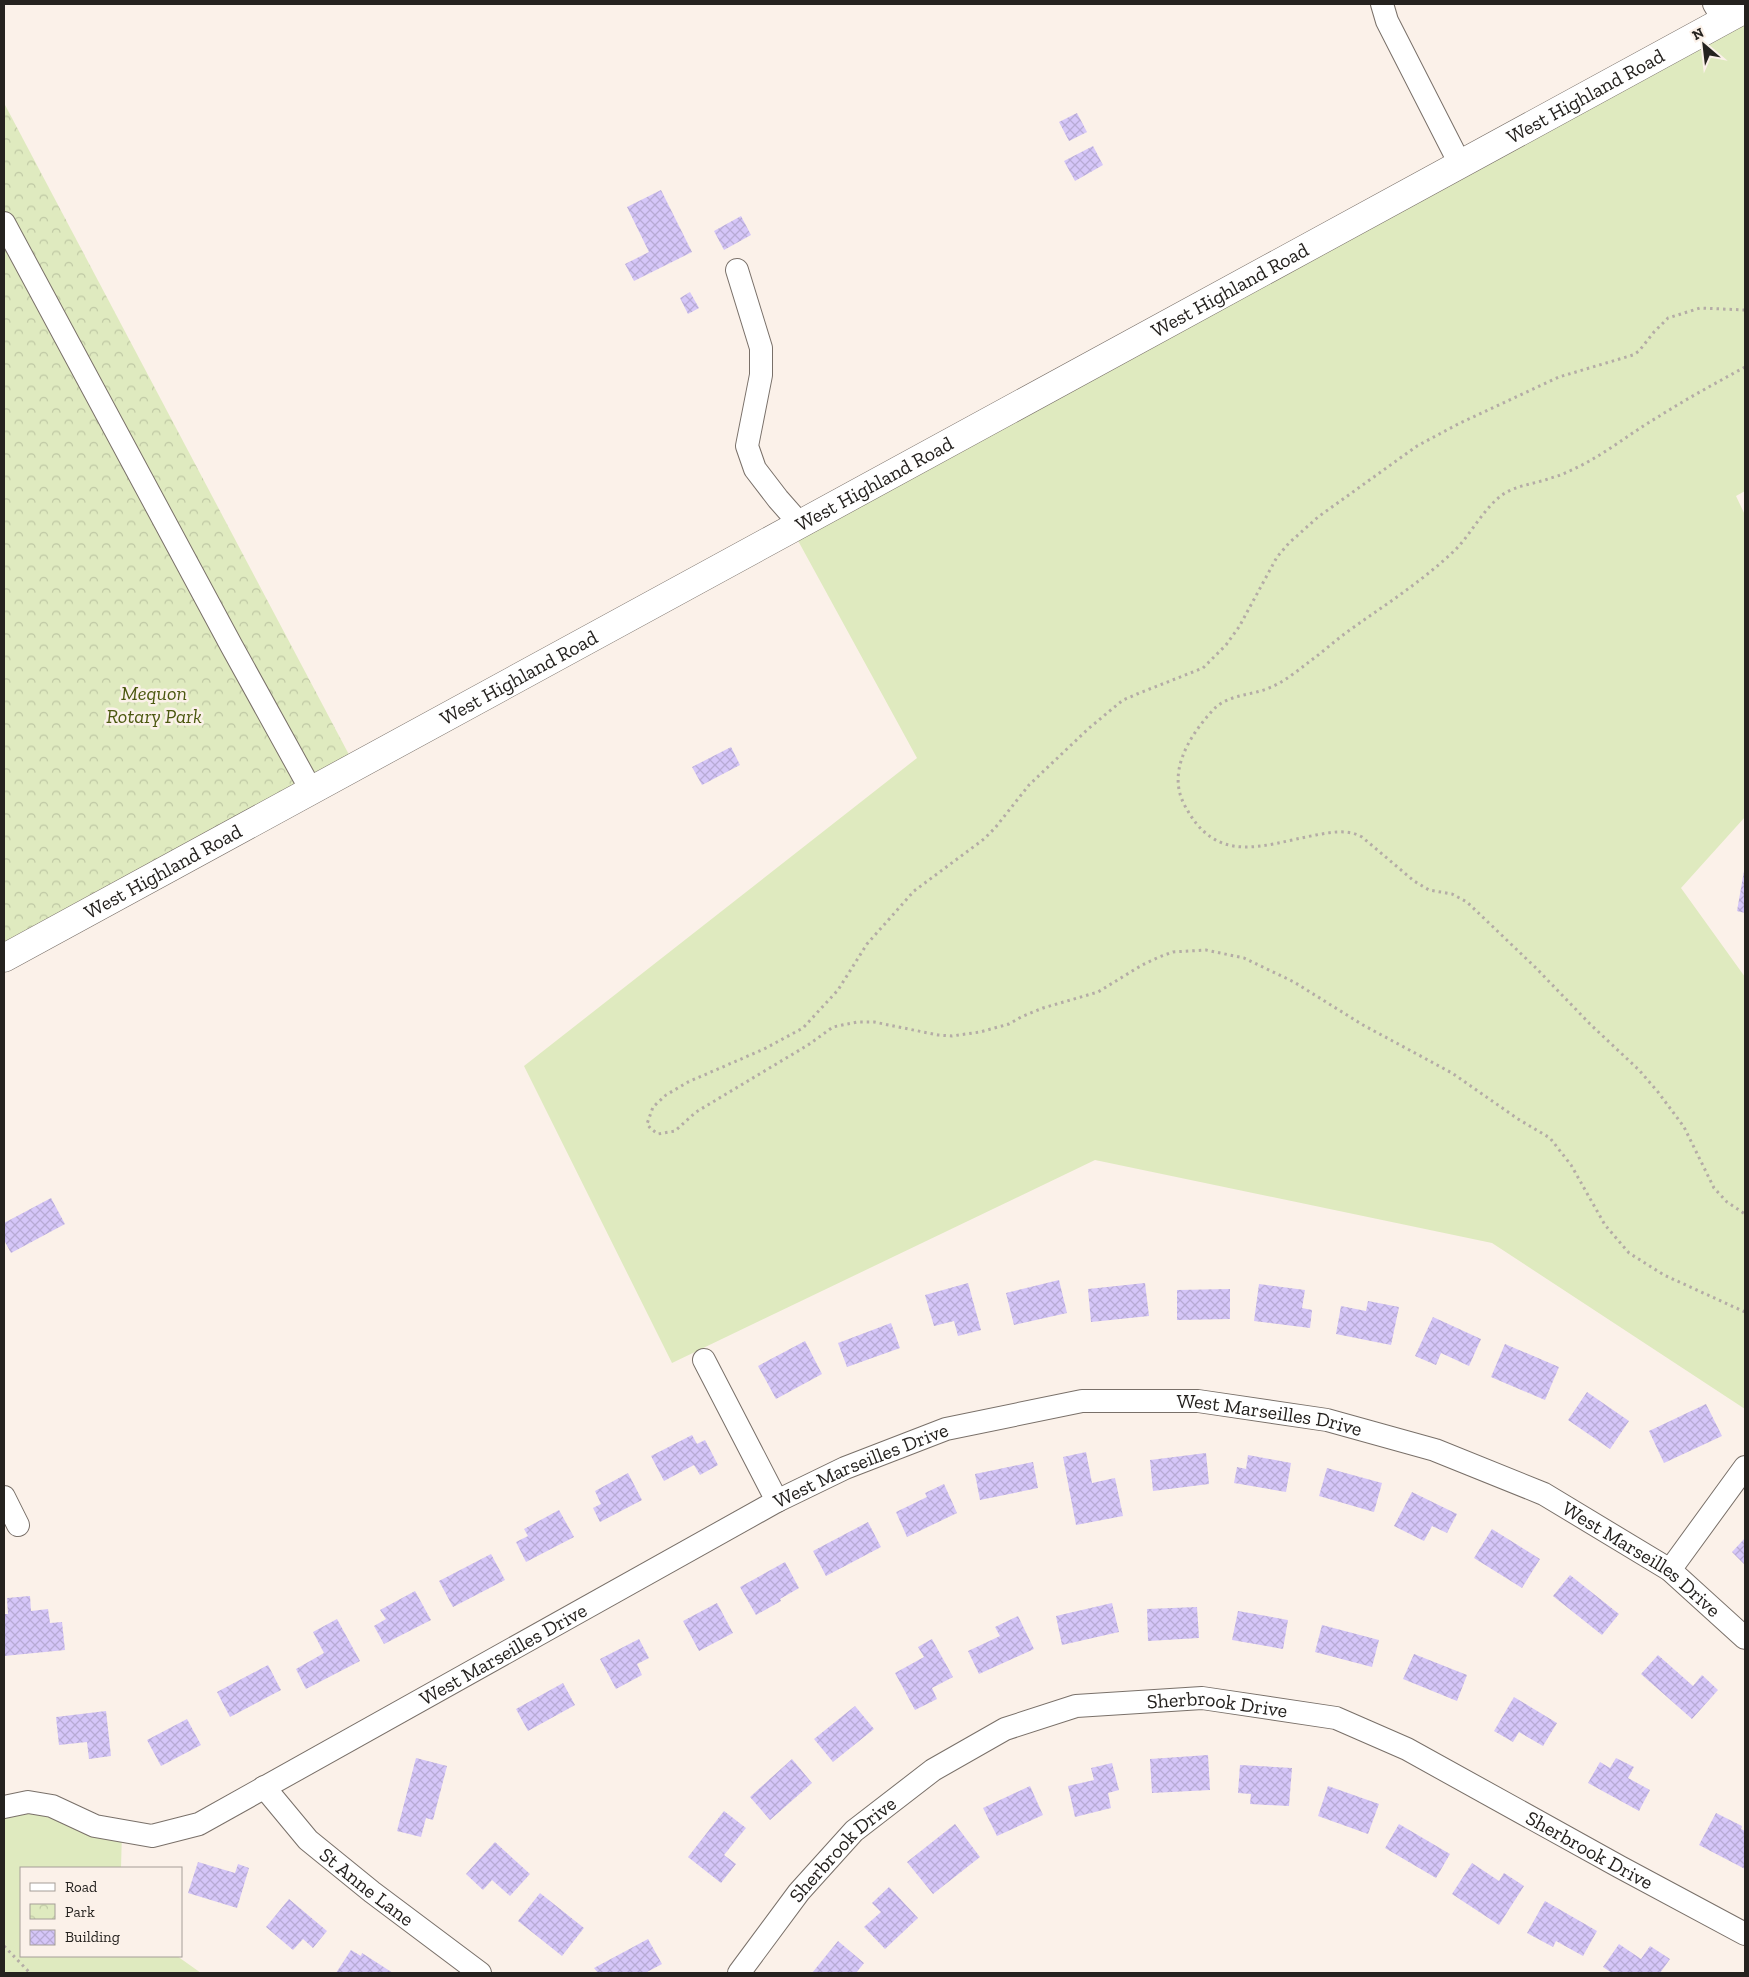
<svg xmlns="http://www.w3.org/2000/svg" width="1749" height="1977" viewBox="0 0 1749 1977" font-family="'Zilla Slab',serif">
<style>
.grass{fill:#dfeabf}
.park{fill:url(#park-crowns)}
.building{fill:url(#building-cross-hatch)}
.lines{fill:none;stroke-linecap:round;stroke-linejoin:round}
.minor-casing{stroke:#797069;stroke-width:24}
.major-casing{stroke:#797069;stroke-width:29}
.path{stroke:#b4aca6;stroke-width:3;stroke-dasharray:2.5 4;stroke-linecap:butt}
.minor{stroke:#fff;stroke-width:22}
.major{stroke:#fff;stroke-width:28}
.labels{text-anchor:middle;dominant-baseline:central;stroke-width:5;stroke-linejoin:round;paint-order:stroke}
.street-label{font-size:20px;fill:#25221f;stroke:#fbf1e9}
.park-label{font-size:20px;font-style:italic;fill:#4b580f;stroke:#fbf1e9}
</style>
<defs>
<pattern id="park-crowns" width="20" height="18" patternUnits="userSpaceOnUse" patternTransform="scale(1.25)"><rect width="20" height="18" fill="#dfeabf"/><path d="M2 6a3 3 0 1 1 6 0M12 15a3 3 0 1 1 6 0" fill="none" stroke="#bfc8a4"/></pattern>
<pattern id="building-cross-hatch" width="8" height="8" patternUnits="userSpaceOnUse" patternTransform="scale(1.25)"><rect width="8" height="8" fill="#d5c6f8"/><path d="M0 0l8 8M0 8l8-8" fill="none" stroke="#b7aad4"/></pattern>
</defs>
<rect width="100%" height="100%" fill="#fbf1e9"/>
<path class="grass" d="M 1745,9 L 1745,491 L 1736,496 L 1745,515 L 1745,817 L 1681,888 L 1745,977 L 1745,1409 L 1492,1243 L 1095,1160 L 672,1363 L 524,1066 L 917,758 L 796,537 Z
M 4,1807 L 122,1831 L 121,1868 L 21,1868 L 21,1956 L 177,1956 L 201,1973 L 4,1973 Z"/>
<path class="park" d="M 4,103 L 355,766 L 4,957 Z"/>
<path class="building" d="M 1077,113 L 1087,132 L 1069,141 L 1059,122 Z
M 1093,146 L 1103,165 L 1075,181 L 1064,161 Z
M 661,190 L 692,252 L 634,281 L 625,264 L 649,252 L 627,207 Z
M 741,216 L 751,235 L 724,250 L 714,231 Z
M 690,292 L 699,308 L 688,314 L 680,298 Z
M 731,747 L 740,765 L 702,785 L 692,767 Z
M 1744,871 L 1745,871 L 1745,913 L 1737,911 Z
M 51,1198 L 65,1224 L 11,1253 L 4,1240 L 4,1223 Z
M 1059,1280 L 1067,1313 L 1014,1325 L 1006,1293 Z
M 968,1283 L 981,1330 L 958,1336 L 954,1321 L 934,1326 L 925,1295 Z
M 1145,1283 L 1149,1316 L 1091,1322 L 1088,1289 Z
M 1259,1284 L 1305,1290 L 1302,1308 L 1312,1310 L 1310,1328 L 1254,1321 Z
M 1230,1289 L 1230,1319 L 1177,1320 L 1177,1290 Z
M 1368,1301 L 1399,1307 L 1391,1345 L 1336,1334 L 1341,1306 L 1366,1311 Z
M 1433,1317 L 1481,1339 L 1469,1366 L 1441,1353 L 1436,1365 L 1415,1356 Z
M 891,1323 L 900,1348 L 847,1367 L 838,1343 Z
M 805,1341 L 822,1374 L 776,1399 L 758,1366 Z
M 1505,1344 L 1559,1367 L 1545,1400 L 1491,1377 Z
M 1587,1392 L 1629,1421 L 1610,1449 L 1568,1420 Z
M 1706,1404 L 1722,1436 L 1664,1463 L 1649,1431 Z
M 692,1435 L 697,1444 L 705,1440 L 718,1465 L 700,1475 L 694,1465 L 664,1481 L 651,1456 Z
M 1086,1452 L 1092,1483 L 1115,1478 L 1123,1516 L 1076,1525 L 1063,1457 Z
M 1206,1453 L 1209,1484 L 1153,1491 L 1150,1460 Z
M 1248,1455 L 1291,1463 L 1286,1492 L 1234,1483 L 1237,1467 L 1246,1469 Z
M 1033,1462 L 1038,1488 L 980,1500 L 975,1474 Z
M 1327,1468 L 1382,1483 L 1374,1512 L 1319,1496 Z
M 628,1473 L 642,1500 L 600,1522 L 593,1508 L 601,1504 L 595,1491 Z
M 944,1484 L 957,1513 L 907,1537 L 896,1512 L 927,1497 L 925,1493 Z
M 1412,1492 L 1457,1514 L 1447,1533 L 1432,1526 L 1424,1541 L 1394,1526 Z
M 559,1510 L 574,1537 L 526,1562 L 516,1542 L 528,1536 L 524,1529 Z
M 868,1522 L 881,1547 L 826,1576 L 813,1551 Z
M 1492,1529 L 1540,1559 L 1522,1588 L 1474,1558 Z
M 1745,1538 L 1745,1565 L 1732,1552 Z
M 491,1554 L 505,1580 L 453,1607 L 439,1581 Z
M 785,1562 L 799,1588 L 780,1599 L 781,1601 L 756,1615 L 740,1587 Z
M 1570,1575 L 1619,1614 L 1602,1635 L 1553,1596 Z
M 415,1591 L 431,1620 L 384,1644 L 374,1626 L 386,1619 L 380,1610 Z
M 30,1596 L 31,1611 L 48,1609 L 50,1623 L 62,1622 L 65,1650 L 4,1656 L 4,1614 L 8,1614 L 7,1598 Z
M 717,1603 L 733,1633 L 699,1651 L 683,1621 Z
M 1112,1603 L 1119,1632 L 1062,1645 L 1056,1616 Z
M 1197,1607 L 1199,1638 L 1148,1641 L 1147,1609 Z
M 1238,1611 L 1288,1620 L 1283,1649 L 1232,1640 Z
M 1018,1616 L 1034,1649 L 979,1674 L 968,1651 L 1000,1636 L 995,1627 Z
M 337,1619 L 360,1661 L 306,1689 L 296,1669 L 324,1653 L 313,1632 Z
M 1322,1625 L 1379,1640 L 1372,1667 L 1315,1652 Z
M 639,1639 L 649,1658 L 637,1664 L 642,1675 L 616,1689 L 600,1659 Z
M 932,1639 L 953,1677 L 932,1688 L 937,1699 L 915,1710 L 895,1673 L 924,1657 L 918,1647 Z
M 1414,1654 L 1467,1675 L 1457,1701 L 1403,1679 Z
M 1658,1655 L 1693,1686 L 1702,1675 L 1718,1690 L 1692,1719 L 1641,1674 Z
M 268,1665 L 281,1690 L 230,1717 L 217,1692 Z
M 563,1683 L 575,1705 L 528,1731 L 516,1709 Z
M 1514,1697 L 1557,1723 L 1543,1746 L 1519,1732 L 1513,1742 L 1494,1731 Z
M 855,1706 L 874,1729 L 833,1762 L 814,1739 Z
M 106,1711 L 111,1756 L 89,1759 L 87,1742 L 59,1745 L 56,1717 Z
M 187,1719 L 201,1745 L 161,1766 L 147,1740 Z
M 1208,1755 L 1210,1790 L 1152,1793 L 1150,1759 Z
M 416,1758 L 447,1766 L 433,1820 L 426,1818 L 421,1837 L 397,1831 Z
M 1616,1758 L 1634,1767 L 1628,1778 L 1650,1790 L 1639,1811 L 1588,1783 L 1600,1762 L 1610,1768 Z
M 792,1759 L 812,1783 L 770,1820 L 750,1797 Z
M 1112,1763 L 1119,1790 L 1108,1793 L 1111,1808 L 1075,1817 L 1068,1786 L 1094,1780 L 1091,1768 Z
M 1240,1765 L 1292,1768 L 1289,1806 L 1250,1804 L 1251,1794 L 1238,1793 Z
M 1030,1786 L 1043,1815 L 997,1836 L 983,1808 Z
M 1328,1786 L 1379,1804 L 1368,1834 L 1318,1816 Z
M 724,1811 L 746,1828 L 724,1855 L 736,1864 L 721,1883 L 688,1857 Z
M 1716,1813 L 1742,1826 L 1741,1829 L 1745,1831 L 1745,1869 L 1699,1845 Z
M 955,1824 L 980,1857 L 933,1894 L 907,1862 Z
M 1399,1824 L 1450,1854 L 1436,1878 L 1385,1848 Z
M 495,1842 L 530,1874 L 510,1896 L 492,1880 L 483,1890 L 466,1874 Z
M 198,1862 L 235,1873 L 238,1864 L 249,1868 L 237,1908 L 188,1893 Z
M 1472,1863 L 1499,1881 L 1504,1873 L 1524,1886 L 1499,1925 L 1452,1894 Z
M 889,1887 L 918,1918 L 885,1949 L 864,1927 L 881,1912 L 872,1903 Z
M 540,1893 L 584,1928 L 562,1956 L 518,1921 Z
M 289,1899 L 327,1931 L 313,1948 L 303,1939 L 293,1950 L 266,1927 Z
M 1545,1901 L 1597,1931 L 1583,1956 L 1556,1941 L 1553,1947 L 1527,1933 Z
M 648,1939 L 662,1964 L 645,1973 L 598,1973 L 594,1968 Z
M 838,1941 L 864,1963 L 856,1973 L 812,1973 Z
M 1619,1944 L 1641,1959 L 1650,1946 L 1670,1959 L 1660,1973 L 1612,1973 L 1603,1967 Z
M 351,1950 L 361,1956 L 362,1953 L 393,1973 L 336,1973 Z"/>
<g class="lines">
<defs>
<g id="minor">
<path d="M 1382,4 L 1387,21 L 1460,164"/>
<path d="M 1714,4 L 1724,21"/>
<path d="M 4,223 L 231,645 L 311,790"/>
<path d="M 737,270 L 761,348 L 761,375 L 747,446 L 755,469 L 778,499 L 800,524"/>
<path d="M 704,1360 L 777,1501"/>
<path d="M 4,1497 L 18,1525"/>
<path d="M 1670,1570 L 1745,1467"/>
<path id="s1" d="M 264,1787 L 308,1840 L 372,1892 L 480,1973"/>
<path id="s2" d="M 4,1807 L 28,1802 L 52,1806 L 95,1826 L 152,1836 L 199,1824 L 777,1501 L 845,1468 L 946,1429 L 1082,1401 L 1198,1401 L 1327,1420 L 1435,1450 L 1544,1494 L 1670,1570 L 1745,1638"/>
<path id="s3" d="M 739,1973 L 799,1892 L 854,1831 L 933,1770 L 1005,1729 L 1076,1706 L 1202,1698 L 1336,1718 L 1407,1749 L 1620,1867 L 1745,1934"/>
</g>
<g id="major">
<path id="s4" d="M 4,958 L 1745,9"/>
</g>
</defs>
<use href="#minor" class="minor-casing"/>
<use href="#major" class="major-casing"/>
<path class="path" d="M 1745,310 L 1700,308 L 1668,318 L 1654,332 L 1639,351 L 1633,355 L 1559,377 L 1460,423 L 1417,446 L 1318,517 L 1289,543 L 1277,557 L 1239,627 L 1226,645 L 1203,668 L 1137,694 L 1123,700 L 1112,709 L 1088,729 L 1029,785 L 995,828 L 984,839 L 914,891 L 867,944 L 838,990 L 803,1028 L 764,1049 L 688,1082 L 666,1095 L 653,1107 L 647,1124 L 651,1129 L 658,1134 L 675,1131 L 696,1112 L 808,1045 L 833,1027 L 857,1022 L 874,1022 L 938,1035 L 952,1036 L 980,1032 L 1009,1024 L 1021,1017 L 1043,1008 L 1098,992 L 1142,965 L 1159,957 L 1173,952 L 1206,950 L 1244,958 L 1294,982 L 1363,1025 L 1452,1073 L 1518,1119 L 1550,1138 L 1571,1165 L 1605,1225 L 1629,1253 L 1664,1275 L 1745,1312
M 1745,367 C 1716,383 1686,399 1658,417 C 1632,432 1609,451 1582,465 C 1572,470 1562,475 1551,478 C 1535,484 1516,485 1502,495 C 1482,510 1471,535 1453,552 C 1422,581 1388,603 1354,627 C 1338,638 1324,651 1309,662 C 1297,671 1284,682 1269,688 C 1250,696 1228,694 1213,710 C 1190,735 1167,771 1184,804 C 1216,867 1262,845 1316,835 C 1332,832 1348,829 1362,837 L 1414,881 L 1429,890 L 1452,894 L 1467,902 L 1536,968 L 1590,1024 L 1639,1070 L 1658,1092 L 1684,1127 L 1714,1188 L 1727,1202 L 1745,1214
M 4,1946 L 30,1973"/>
<use href="#minor" class="minor"/>
<use href="#major" class="major"/>
</g>
<g class="labels">
<g class="street-label">
<text stroke="none"><textPath href="#s4" startOffset="1801">West Highland Road</textPath></text>
<text stroke="none"><textPath href="#s4" startOffset="1396">West Highland Road</textPath></text>
<text stroke="none"><textPath href="#s4" startOffset="991">West Highland Road</textPath></text>
<text stroke="none"><textPath href="#s4" startOffset="586">West Highland Road</textPath></text>
<text stroke="none"><textPath href="#s4" startOffset="181">West Highland Road</textPath></text>
<text stroke="none"><textPath href="#s2" startOffset="1376">West Marseilles Drive</textPath></text>
<text stroke="none"><textPath href="#s2" startOffset="956">West Marseilles Drive</textPath></text>
<text stroke="none"><textPath href="#s2" startOffset="1781">West Marseilles Drive</textPath></text>
<text stroke="none"><textPath href="#s2" startOffset="551">West Marseilles Drive</textPath></text>
<text stroke="none"><textPath href="#s3" startOffset="582">Sherbrook Drive</textPath></text>
<text stroke="none"><textPath href="#s3" startOffset="988">Sherbrook Drive</textPath></text>
<text stroke="none"><textPath href="#s3" startOffset="162">Sherbrook Drive</textPath></text>
<text stroke="none"><textPath href="#s1" startOffset="144">St Anne Lane</textPath></text>
</g>
<g class="park-label">
<text x="154" y="693">Mequon<tspan x="154" dy="23">Rotary Park</tspan></text>
</g>
</g>
<rect width="1749" height="1977" fill="none" stroke="#25221f" stroke-width="10"/>
<rect x="20" y="1867" width="162" height="90" fill="#fbf1e9" stroke="#a59e98"/>
<rect x="30" y="1883" width="25" height="8" fill="#ffffff" stroke="#a59e98"/>
<text x="65" y="1892" font-size="15" fill="#25221f">Road</text>
<rect x="30" y="1904" width="25" height="15" fill="url(#park-crowns)" stroke="#a59e98"/>
<text x="65" y="1917" font-size="15" fill="#25221f">Park</text>
<rect x="30" y="1930" width="25" height="15" fill="url(#building-cross-hatch)" stroke="#a59e98"/>
<text x="65" y="1942" font-size="15" fill="#25221f">Building</text>
<g transform="translate(1704 45) rotate(332)" stroke="#fbf1e9" stroke-width="4" paint-order="stroke">
<path d="M0-4L9 19L0 12L-9 19Z" fill="#25221f"/>
<text y="-8" font-size="14" font-weight="bold" text-anchor="middle" fill="#25221f">N</text>
</g>
</svg>
